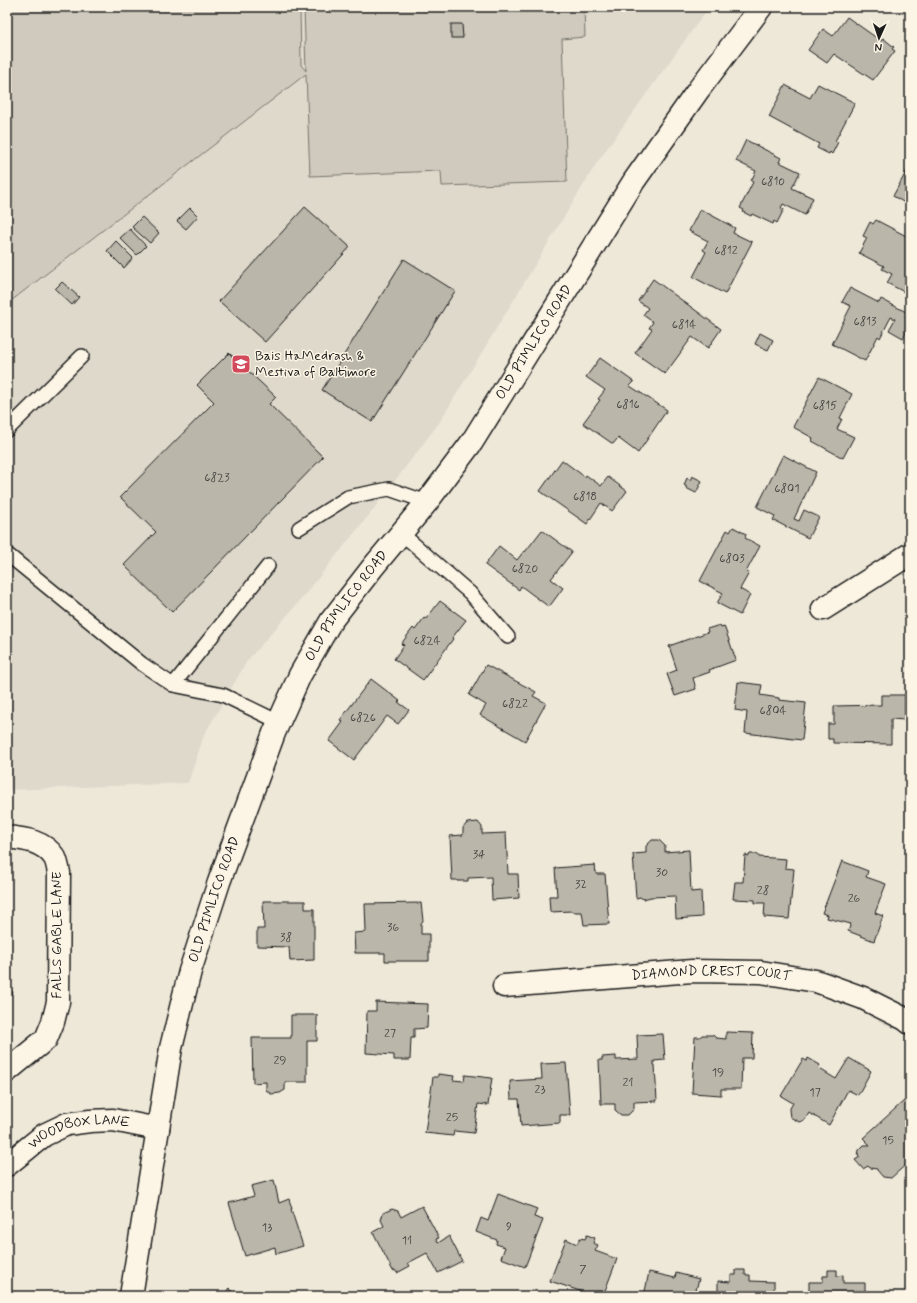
<svg xmlns="http://www.w3.org/2000/svg" width="917" height="1303" viewBox="0 0 917 1303" font-family="Mynerve,sans-serif">
<style>
.built{fill:#ded9cb}
.green{fill:#cfcabd;stroke:#76736c}
.building{fill:#bab6aa;stroke:#1c1c1c}
.lines{fill:none;stroke-linecap:round;stroke-linejoin:round}
.service-casing{stroke:#1c1c1c;stroke-width:16}
.minor-casing{stroke:#1c1c1c;stroke-width:25}
.tertiary-casing{stroke:#1c1c1c;stroke-width:25}
.service{stroke:#fcf5e5;stroke-width:13}
.minor{stroke:#fcf5e5;stroke-width:22}
.tertiary{stroke:#fcf5e5;stroke-width:22}
.labels{text-anchor:middle;dominant-baseline:central;stroke-width:3;stroke-linejoin:round;paint-order:stroke}
.number-label{font-size:12px;fill:#444240}
.street-label{font-size:14px;fill:#1c1c1c;stroke:#fcf5e5}
.poi-label{font-size:14px;fill:#1c1c1c;stroke:#fcf5e5;text-anchor:start}
</style>
<rect width="100%" height="100%" fill="#eee8d9"/>
<filter id="ink" filterUnits="userSpaceOnUse"><feTurbulence type="fractalNoise" baseFrequency=".025" numOctaves="2"/><feDisplacementMap in="SourceGraphic" scale="8" xChannelSelector="R" yChannelSelector="G"/><feConvolveMatrix kernelMatrix="1 2 1 2 8 2 1 2 1" color-interpolation-filters="sRGB"/></filter>
<g filter="url(#ink)">
<path class="built" d="M 300,7 L 709,7 L 598,161 L 439,423 L 369,515 L 299,602 L 247,661 L 204,735 L 188,783 L 7,790 L 7,304 L 307,73 L 301,65 Z"/>
<path class="green" d="M 7,7 L 300,7 L 301,65 L 306,71 L 304,7 L 584,7 L 585,37 L 562,39 L 567,182 L 442,186 L 441,171 L 310,176 L 306,74 L 7,304 Z"/>
<path class="building" d="M 847,17 L 881,41 L 883,38 L 894,47 L 892,49 L 895,51 L 873,80 L 834,54 L 827,63 L 808,50 L 823,29 L 833,36 Z
M 451,24 L 462,24 L 463,38 L 451,38 Z
M 818,84 L 855,103 L 835,141 L 838,142 L 832,154 L 830,152 L 829,154 L 817,148 L 819,144 L 769,117 L 785,85 L 810,98 Z
M 746,140 L 781,158 L 779,162 L 800,172 L 792,188 L 813,198 L 805,215 L 783,204 L 781,208 L 784,209 L 777,223 L 774,221 L 773,224 L 752,214 L 751,216 L 743,212 L 744,210 L 740,208 L 753,182 L 751,181 L 756,171 L 736,161 Z
M 910,165 L 910,206 L 893,196 Z
M 305,207 L 350,247 L 265,342 L 219,301 Z
M 190,208 L 198,216 L 186,229 L 177,221 Z
M 700,209 L 735,228 L 733,233 L 752,242 L 725,294 L 693,277 L 706,252 L 703,250 L 708,241 L 689,231 Z
M 142,217 L 159,233 L 150,243 L 132,227 Z
M 876,220 L 910,238 L 910,295 L 887,283 L 892,274 L 882,269 L 884,266 L 859,253 L 867,238 L 863,236 L 870,222 L 873,224 Z
M 130,229 L 146,246 L 137,255 L 120,238 Z
M 116,241 L 133,258 L 124,268 L 107,251 Z
M 404,259 L 455,291 L 372,422 L 322,390 Z
M 653,279 L 721,329 L 708,348 L 692,337 L 665,374 L 635,353 L 652,329 L 649,328 L 653,322 L 643,315 L 648,308 L 638,301 Z
M 62,282 L 79,297 L 72,305 L 55,289 Z
M 850,288 L 879,303 L 881,299 L 910,314 L 910,325 L 903,338 L 889,330 L 895,319 L 891,317 L 880,338 L 878,336 L 865,361 L 832,344 L 851,306 L 842,302 Z
M 760,333 L 773,340 L 768,350 L 755,344 Z
M 229,353 L 276,397 L 269,404 L 323,457 L 172,612 L 124,565 L 156,532 L 120,497 L 214,402 L 197,385 Z
M 600,358 L 634,382 L 630,386 L 667,410 L 638,453 L 618,438 L 613,444 L 583,423 L 600,400 L 598,399 L 605,390 L 586,377 Z
M 819,377 L 852,394 L 840,418 L 842,419 L 837,429 L 854,437 L 843,458 L 812,441 L 813,438 L 793,427 Z
M 783,455 L 816,472 L 794,519 L 799,521 L 804,510 L 819,517 L 808,538 L 773,520 L 775,516 L 757,507 Z
M 562,460 L 585,477 L 586,475 L 601,486 L 608,477 L 627,491 L 612,511 L 601,503 L 587,524 L 540,491 Z
M 692,476 L 702,481 L 696,493 L 686,488 L 686,486 L 684,485 L 687,478 L 690,480 Z
M 733,527 L 746,534 L 745,538 L 760,546 L 746,572 L 749,573 L 740,589 L 750,595 L 740,615 L 717,603 L 723,593 L 700,581 L 727,530 L 730,532 Z
M 542,530 L 572,552 L 551,579 L 563,588 L 549,607 L 521,586 L 519,590 L 485,565 L 499,546 L 517,560 L 524,551 L 525,552 Z
M 440,601 L 466,620 L 452,638 L 453,639 L 423,680 L 394,659 L 404,645 L 401,644 L 413,628 L 415,630 L 424,618 L 426,619 Z
M 720,625 L 721,627 L 724,626 L 736,660 L 709,670 L 710,672 L 693,678 L 696,689 L 675,696 L 667,674 L 677,670 L 669,646 L 708,632 L 707,629 Z
M 486,665 L 536,692 L 533,696 L 546,703 L 525,741 L 480,715 L 486,705 L 469,695 Z
M 371,679 L 400,701 L 398,702 L 409,710 L 398,724 L 387,716 L 354,760 L 329,741 L 343,722 L 340,720 Z
M 738,682 L 762,685 L 760,695 L 779,698 L 779,700 L 806,703 L 802,740 L 745,733 L 747,712 L 735,710 Z
M 881,695 L 905,695 L 905,720 L 891,719 L 891,744 L 833,743 L 833,739 L 828,739 L 828,724 L 834,724 L 834,706 L 881,705 Z
M 478,822 L 482,827 L 482,834 L 506,833 L 508,874 L 518,874 L 519,898 L 492,900 L 491,877 L 468,878 L 468,881 L 457,881 L 457,880 L 452,880 L 450,836 L 463,835 L 463,828 L 467,823 Z
M 652,840 L 659,840 L 665,846 L 665,852 L 689,850 L 691,892 L 701,891 L 702,917 L 676,919 L 675,896 L 651,897 L 643,899 L 640,897 L 636,898 L 633,854 L 646,853 L 646,846 Z
M 750,854 L 757,854 L 759,857 L 786,859 L 785,868 L 794,869 L 789,919 L 764,917 L 765,903 L 755,903 L 755,900 L 733,899 L 735,882 L 743,882 L 745,855 L 749,856 Z
M 842,861 L 868,871 L 866,877 L 886,884 L 875,913 L 883,916 L 874,941 L 848,931 L 851,924 L 827,918 L 828,915 L 822,913 Z
M 595,865 L 596,874 L 605,874 L 609,924 L 584,925 L 582,912 L 572,912 L 572,911 L 550,912 L 549,896 L 557,896 L 555,868 Z
M 263,901 L 305,901 L 305,909 L 314,909 L 314,960 L 290,961 L 289,947 L 257,946 L 257,929 L 264,929 Z
M 421,903 L 423,921 L 421,923 L 421,934 L 429,934 L 429,961 L 385,961 L 385,953 L 355,953 L 354,933 L 366,932 L 365,904 Z
M 7,983 L 13,993 L 7,998 Z
M 376,1002 L 428,1004 L 427,1028 L 414,1029 L 414,1038 L 411,1038 L 410,1060 L 394,1060 L 394,1055 L 366,1053 L 367,1011 L 376,1011 Z
M 291,1015 L 317,1015 L 317,1041 L 307,1041 L 307,1082 L 285,1082 L 285,1090 L 280,1093 L 271,1094 L 266,1090 L 266,1082 L 253,1083 L 252,1038 L 291,1038 Z
M 726,1032 L 753,1033 L 752,1058 L 742,1058 L 741,1089 L 721,1089 L 721,1095 L 692,1093 L 695,1037 L 700,1037 L 702,1035 L 713,1035 L 716,1038 L 726,1039 Z
M 663,1034 L 665,1060 L 654,1061 L 654,1065 L 655,1065 L 657,1101 L 634,1102 L 634,1109 L 628,1115 L 621,1115 L 615,1110 L 615,1104 L 601,1104 L 599,1060 L 602,1060 L 602,1057 L 616,1056 L 616,1060 L 638,1059 L 637,1035 Z
M 808,1058 L 820,1065 L 818,1068 L 836,1079 L 849,1058 L 871,1071 L 858,1095 L 848,1090 L 829,1125 L 809,1113 L 805,1120 L 799,1122 L 790,1117 L 789,1110 L 793,1103 L 781,1096 L 803,1059 L 807,1061 Z
M 566,1063 L 570,1115 L 560,1115 L 560,1123 L 521,1126 L 519,1099 L 511,1099 L 510,1081 L 542,1079 L 541,1064 Z
M 438,1074 L 454,1076 L 453,1080 L 464,1081 L 465,1075 L 492,1078 L 488,1105 L 478,1104 L 474,1133 L 454,1131 L 453,1136 L 425,1133 L 433,1077 L 438,1077 Z
M 905,1100 L 909,1105 L 910,1104 L 910,1161 L 891,1178 L 883,1177 L 877,1170 L 877,1169 L 870,1168 L 868,1166 L 863,1169 L 855,1160 L 860,1157 L 858,1155 L 859,1150 L 864,1145 L 870,1145 L 863,1138 Z
M 274,1180 L 279,1203 L 289,1199 L 292,1209 L 291,1209 L 303,1246 L 276,1254 L 275,1247 L 245,1256 L 229,1203 L 254,1196 L 251,1186 Z
M 498,1194 L 537,1209 L 534,1217 L 543,1220 L 525,1267 L 501,1258 L 505,1247 L 496,1244 L 497,1240 L 476,1232 L 481,1218 L 488,1221 Z
M 422,1206 L 439,1238 L 436,1239 L 438,1243 L 449,1236 L 462,1261 L 438,1273 L 427,1253 L 408,1263 L 410,1266 L 397,1273 L 395,1270 L 393,1271 L 373,1232 L 384,1226 L 381,1220 L 383,1213 L 392,1209 L 398,1211 L 401,1217 Z
M 587,1235 L 595,1238 L 593,1243 L 598,1245 L 595,1251 L 617,1259 L 603,1296 L 585,1296 L 586,1293 L 550,1281 L 566,1239 L 577,1244 L 580,1238 L 585,1239 Z
M 736,1270 L 745,1270 L 745,1275 L 750,1275 L 750,1281 L 774,1282 L 774,1296 L 718,1296 L 718,1281 L 731,1282 L 731,1275 L 736,1275 Z
M 828,1270 L 837,1270 L 837,1276 L 843,1275 L 843,1283 L 865,1283 L 865,1296 L 809,1296 L 809,1282 L 823,1282 L 823,1276 L 828,1276 Z
M 649,1272 L 675,1278 L 676,1273 L 699,1279 L 696,1290 L 694,1290 L 693,1296 L 644,1296 Z
M 229,1288 L 236,1296 L 221,1296 Z"/>
<g class="lines">
<defs>
<path id="service" d="M 7,430 L 82,356
M 299,528 L 348,497 L 389,489 L 427,502
M 401,533 L 470,593 L 508,637
M 7,554 L 142,664 L 173,685 L 223,695 L 279,722
M 173,685 L 268,566"/>
<g id="minor">
<path d="M 823,609 L 910,554"/>
<path d="M 7,837 C 25,839 44,841 55,858 C 57,862 58,868 59,873 L 58,1002 L 53,1022 L 46,1039 L 7,1071"/>
<path id="s1" d="M 504,986 L 692,971 L 761,972 L 816,981 L 863,998 L 905,1019 L 910,1023"/>
<path id="s2" d="M 7,1165 L 44,1135 L 67,1124 L 90,1121 L 113,1120 L 158,1129"/>
</g>
<g id="tertiary">
<path id="s3" d="M 131,1296 L 171,1048 L 190,971 L 219,882 L 274,733 L 300,675 L 331,621 L 373,567 L 427,502 L 472,442 L 634,181 L 699,89 L 761,7"/>
</g>
</defs>
<use href="#service" class="service-casing"/>
<use href="#minor" class="minor-casing"/>
<use href="#tertiary" class="tertiary-casing"/>
<use href="#service" class="service"/>
<use href="#minor" class="minor"/>
<use href="#tertiary" class="tertiary"/>
</g>
</g>
<defs>
<symbol id="school-square" viewBox="-11 -11 22 22"><rect x="-9" y="-9" width="18" height="18" rx="4" fill="#d1495b" stroke="#fcf5e5"/><path d="M0-5L7-2L0 1L-7-2ZM-4 1L0 2.5L4 1V4Q0 6-4 4Z" fill="#fff"/></symbol>
</defs>
<g fill-rule="evenodd">
<use href="#school-square" x="230" y="353" width="22" height="22"/>
</g>
<g class="labels">
<g class="number-label">
<text x="773" y="182">6810</text>
<text x="726" y="251">6812</text>
<text x="865" y="322">6813</text>
<text x="684" y="325">6814</text>
<text x="628" y="405">6816</text>
<text x="825" y="406">6815</text>
<text x="217" y="478">6823</text>
<text x="787" y="489">6801</text>
<text x="585" y="497">6818</text>
<text x="732" y="559">6803</text>
<text x="525" y="569">6820</text>
<text x="427" y="641">6824</text>
<text x="515" y="704">6822</text>
<text x="773" y="711">6804</text>
<text x="363" y="718">6826</text>
<text x="479" y="855">34</text>
<text x="662" y="873">30</text>
<text x="581" y="885">32</text>
<text x="763" y="891">28</text>
<text x="854" y="899">26</text>
<text x="393" y="928">36</text>
<text x="286" y="938">38</text>
<text x="390" y="1034">27</text>
<text x="280" y="1061">29</text>
<text x="718" y="1073">19</text>
<text x="628" y="1083">21</text>
<text x="540" y="1090">23</text>
<text x="815" y="1093">17</text>
<text x="452" y="1118">25</text>
<text x="888" y="1141">15</text>
<text x="509" y="1227">9</text>
<text x="267" y="1228">13</text>
<text x="407" y="1241">11</text>
<text x="583" y="1270">7</text>
</g>
<g class="street-label">
<text stroke="none"><textPath href="#s3" startOffset="1054">OLD PIMLICO ROAD</textPath></text>
<text stroke="none"><textPath href="#s3" startOffset="730">OLD PIMLICO ROAD</textPath></text>
<text stroke="none"><textPath href="#s3" startOffset="406">OLD PIMLICO ROAD</textPath></text>
<text transform="translate(57 935) rotate(-90)">FALLS GABLE LANE</text>
<text stroke="none"><textPath href="#s1" startOffset="208">DIAMOND CREST COURT</textPath></text>
<text stroke="none"><textPath href="#s2" startOffset="83">WOODBOX LANE</textPath></text>
</g>
<g class="poi-label">
<text x="255" y="356">Bais HaMedrash &amp;<tspan x="255" dy="16">Mestiva of Baltimore</tspan></text>
</g>
</g>
<rect width="917" height="1303" fill="none" stroke="#fcf5e5" stroke-width="24"/>
<rect x="12" y="12" width="893" height="1279" fill="none" stroke="#1c1c1c" stroke-width="1.5" filter="url(#ink)"/>
<g transform="translate(879 38) rotate(183)" stroke="#fcf5e5" stroke-width="3" paint-order="stroke">
<path d="M0-3L7 15L0 10L-7 15Z" fill="#1c1c1c"/>
<text y="-6" font-size="11" font-weight="bold" text-anchor="middle" fill="#1c1c1c">N</text>
</g>
</svg>
